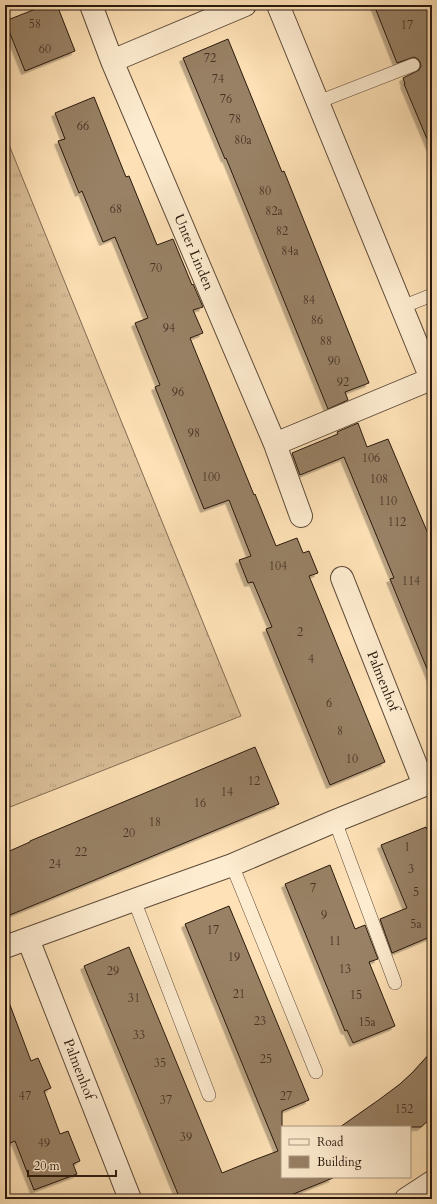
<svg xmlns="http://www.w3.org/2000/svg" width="437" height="1204" viewBox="0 0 437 1204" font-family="Cardo,serif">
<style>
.grass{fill:url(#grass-tufts);stroke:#826c54}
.building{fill:#988165;stroke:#29190e;filter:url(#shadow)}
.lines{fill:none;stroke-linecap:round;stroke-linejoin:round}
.service-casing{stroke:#5e4b38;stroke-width:14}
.minor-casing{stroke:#5e4b38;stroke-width:24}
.service{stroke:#feecd0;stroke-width:13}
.minor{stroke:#feecd0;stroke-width:22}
.labels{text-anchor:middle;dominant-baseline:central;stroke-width:3;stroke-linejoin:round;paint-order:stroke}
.number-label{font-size:12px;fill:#453324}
.street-label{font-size:14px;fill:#29190e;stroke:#feecd0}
</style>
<defs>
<pattern id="grass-tufts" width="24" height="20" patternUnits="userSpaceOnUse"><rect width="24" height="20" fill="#dabf99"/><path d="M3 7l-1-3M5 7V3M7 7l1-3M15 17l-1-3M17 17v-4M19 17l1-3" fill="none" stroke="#bba483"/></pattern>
<filter id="shadow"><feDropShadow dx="-3.5" dy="3.5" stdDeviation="0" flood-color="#0004"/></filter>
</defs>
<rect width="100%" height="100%" fill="#fee1b6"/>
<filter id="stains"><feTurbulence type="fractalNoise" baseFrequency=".005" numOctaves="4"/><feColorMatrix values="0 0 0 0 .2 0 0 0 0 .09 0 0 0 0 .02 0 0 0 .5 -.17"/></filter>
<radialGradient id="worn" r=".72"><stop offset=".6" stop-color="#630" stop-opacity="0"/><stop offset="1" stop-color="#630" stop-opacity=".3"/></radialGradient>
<path class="grass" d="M 5,135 L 241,716 L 5,809 Z"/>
<path class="building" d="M 46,5 L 57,5 L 75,51 L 25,71 L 5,21 Z
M 374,5 L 432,5 L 432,151 L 404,84 L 405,84 L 403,78 L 419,70 L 421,66 L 420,62 L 418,59 L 414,57 L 397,63 Z
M 228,39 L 282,172 L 284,171 L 369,383 L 345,392 L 348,400 L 328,409 L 226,158 L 225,159 L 183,58 Z
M 94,97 L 126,177 L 129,176 L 157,245 L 173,239 L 192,285 L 193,284 L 203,307 L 193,310 L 203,333 L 190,338 L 254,495 L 255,494 L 276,546 L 297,538 L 303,553 L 309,551 L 318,573 L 309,576 L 385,762 L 330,785 L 266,629 L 272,627 L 253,582 L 248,583 L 239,560 L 251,556 L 229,500 L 204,509 L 155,387 L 160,385 L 135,323 L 148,318 L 115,237 L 103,242 L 82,191 L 79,193 L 58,141 L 65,139 L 55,113 Z
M 358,423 L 367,447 L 388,439 L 432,543 L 432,681 L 390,579 L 394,578 L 344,457 L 300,475 L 292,453 L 338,434 L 337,432 Z
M 255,747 L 279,804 L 5,917 L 5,853 L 30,842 L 30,841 Z
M 426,827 L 432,841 L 432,936 L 392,953 L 380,919 L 407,908 L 381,845 Z
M 330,865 L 355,929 L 365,925 L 378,959 L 369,962 L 395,1026 L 353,1043 L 347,1030 L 345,1031 L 285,884 Z
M 229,906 L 309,1100 L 282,1111 L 282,1177 L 333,1178 L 281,1199 L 180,1199 L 84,966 L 129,947 L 222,1173 L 254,1160 L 278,1151 L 185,924 Z
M 5,997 L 7,997 L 31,1061 L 38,1058 L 51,1088 L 44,1091 L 60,1134 L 68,1131 L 80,1161 L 73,1164 L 77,1174 L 34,1190 L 15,1141 L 5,1145 Z
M 432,1051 L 432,1117 L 421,1127 L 340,1127 L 380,1099 L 400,1084 L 413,1072 Z"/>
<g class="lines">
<defs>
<path id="service" d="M 318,102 L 413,65
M 402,307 L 432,295
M 335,821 L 395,983
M 232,865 L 316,1072
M 134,900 L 209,1095"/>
<path id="minor" d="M 91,5 L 112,61 L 275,444 L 301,516
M 278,5 L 432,381
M 112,61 L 245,5
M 275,444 L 431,379
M 342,578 L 424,785
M 28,939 L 130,1199
M 5,947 L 134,900 L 232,865 L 335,821 L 432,782
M 406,1199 L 432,1182"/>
</defs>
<use href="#service" class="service-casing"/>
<use href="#minor" class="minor-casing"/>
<use href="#service" class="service"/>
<use href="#minor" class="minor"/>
</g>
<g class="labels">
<g class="number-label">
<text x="35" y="24">58</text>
<text x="407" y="25">17</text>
<text x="45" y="49">60</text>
<text x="210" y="58">72</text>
<text x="218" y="79">74</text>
<text x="226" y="99">76</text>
<text x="235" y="119">78</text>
<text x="83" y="126">66</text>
<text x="243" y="140">80a</text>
<text x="265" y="191">80</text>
<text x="116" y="209">68</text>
<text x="274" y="211">82a</text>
<text x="282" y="231">82</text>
<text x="290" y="251">84a</text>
<text x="156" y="268">70</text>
<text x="309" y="300">84</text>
<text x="317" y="320">86</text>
<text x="169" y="328">94</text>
<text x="326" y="341">88</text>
<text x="334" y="361">90</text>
<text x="343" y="382">92</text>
<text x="178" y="392">96</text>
<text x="194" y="433">98</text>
<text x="371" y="458">106</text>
<text x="211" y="477">100</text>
<text x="379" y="479">108</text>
<text x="388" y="501">110</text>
<text x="397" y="522">112</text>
<text x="278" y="566">104</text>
<text x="411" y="581">114</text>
<text x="300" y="632">2</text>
<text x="311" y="659">4</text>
<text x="329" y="703">6</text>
<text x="340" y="731">8</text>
<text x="352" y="759">10</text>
<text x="254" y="781">12</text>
<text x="227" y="792">14</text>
<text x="200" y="803">16</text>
<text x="155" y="822">18</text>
<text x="129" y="833">20</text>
<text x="407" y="847">1</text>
<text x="81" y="852">22</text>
<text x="55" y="864">24</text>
<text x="411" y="869">3</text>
<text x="313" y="888">7</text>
<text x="416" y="892">5</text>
<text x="324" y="915">9</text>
<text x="416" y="924">5a</text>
<text x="213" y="930">17</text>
<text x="335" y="941">11</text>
<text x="234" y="957">19</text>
<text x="345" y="969">13</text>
<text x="113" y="971">29</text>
<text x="239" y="994">21</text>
<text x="356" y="995">15</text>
<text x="134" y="998">31</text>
<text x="260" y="1021">23</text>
<text x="367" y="1022">15a</text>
<text x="139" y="1035">33</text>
<text x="266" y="1059">25</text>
<text x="160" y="1063">35</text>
<text x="25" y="1096">47</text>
<text x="286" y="1096">27</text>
<text x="166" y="1100">37</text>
<text x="404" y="1109">152</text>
<text x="186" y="1137">39</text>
<text x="44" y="1143">49</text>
</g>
<g class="street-label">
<text transform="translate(194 252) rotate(67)">Unter Linden</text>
<text transform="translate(383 681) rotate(68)">Palmenhof</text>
<text transform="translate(79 1069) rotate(69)">Palmenhof</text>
</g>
</g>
<rect width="437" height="1204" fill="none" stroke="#fee1b6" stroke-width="20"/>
<rect x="6" y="6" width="425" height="1192" fill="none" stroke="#29190e" stroke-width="2"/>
<rect x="10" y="10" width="417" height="1184" fill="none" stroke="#29190e"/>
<rect x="281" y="1126" width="130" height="52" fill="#feecd0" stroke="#a99882"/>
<rect x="289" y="1139" width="20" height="6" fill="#feecd0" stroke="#a99882"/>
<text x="317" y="1146" font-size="12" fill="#29190e">Road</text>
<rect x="289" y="1156" width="20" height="12" fill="#988165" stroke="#a99882"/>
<text x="317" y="1166" font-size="12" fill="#29190e">Building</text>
<path d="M28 1170v6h88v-6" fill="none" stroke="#29190e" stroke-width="2"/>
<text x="34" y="1170" font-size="12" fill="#29190e" stroke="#feecd0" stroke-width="3" paint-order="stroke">20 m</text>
<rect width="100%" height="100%" filter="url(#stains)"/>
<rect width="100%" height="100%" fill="url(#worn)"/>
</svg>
